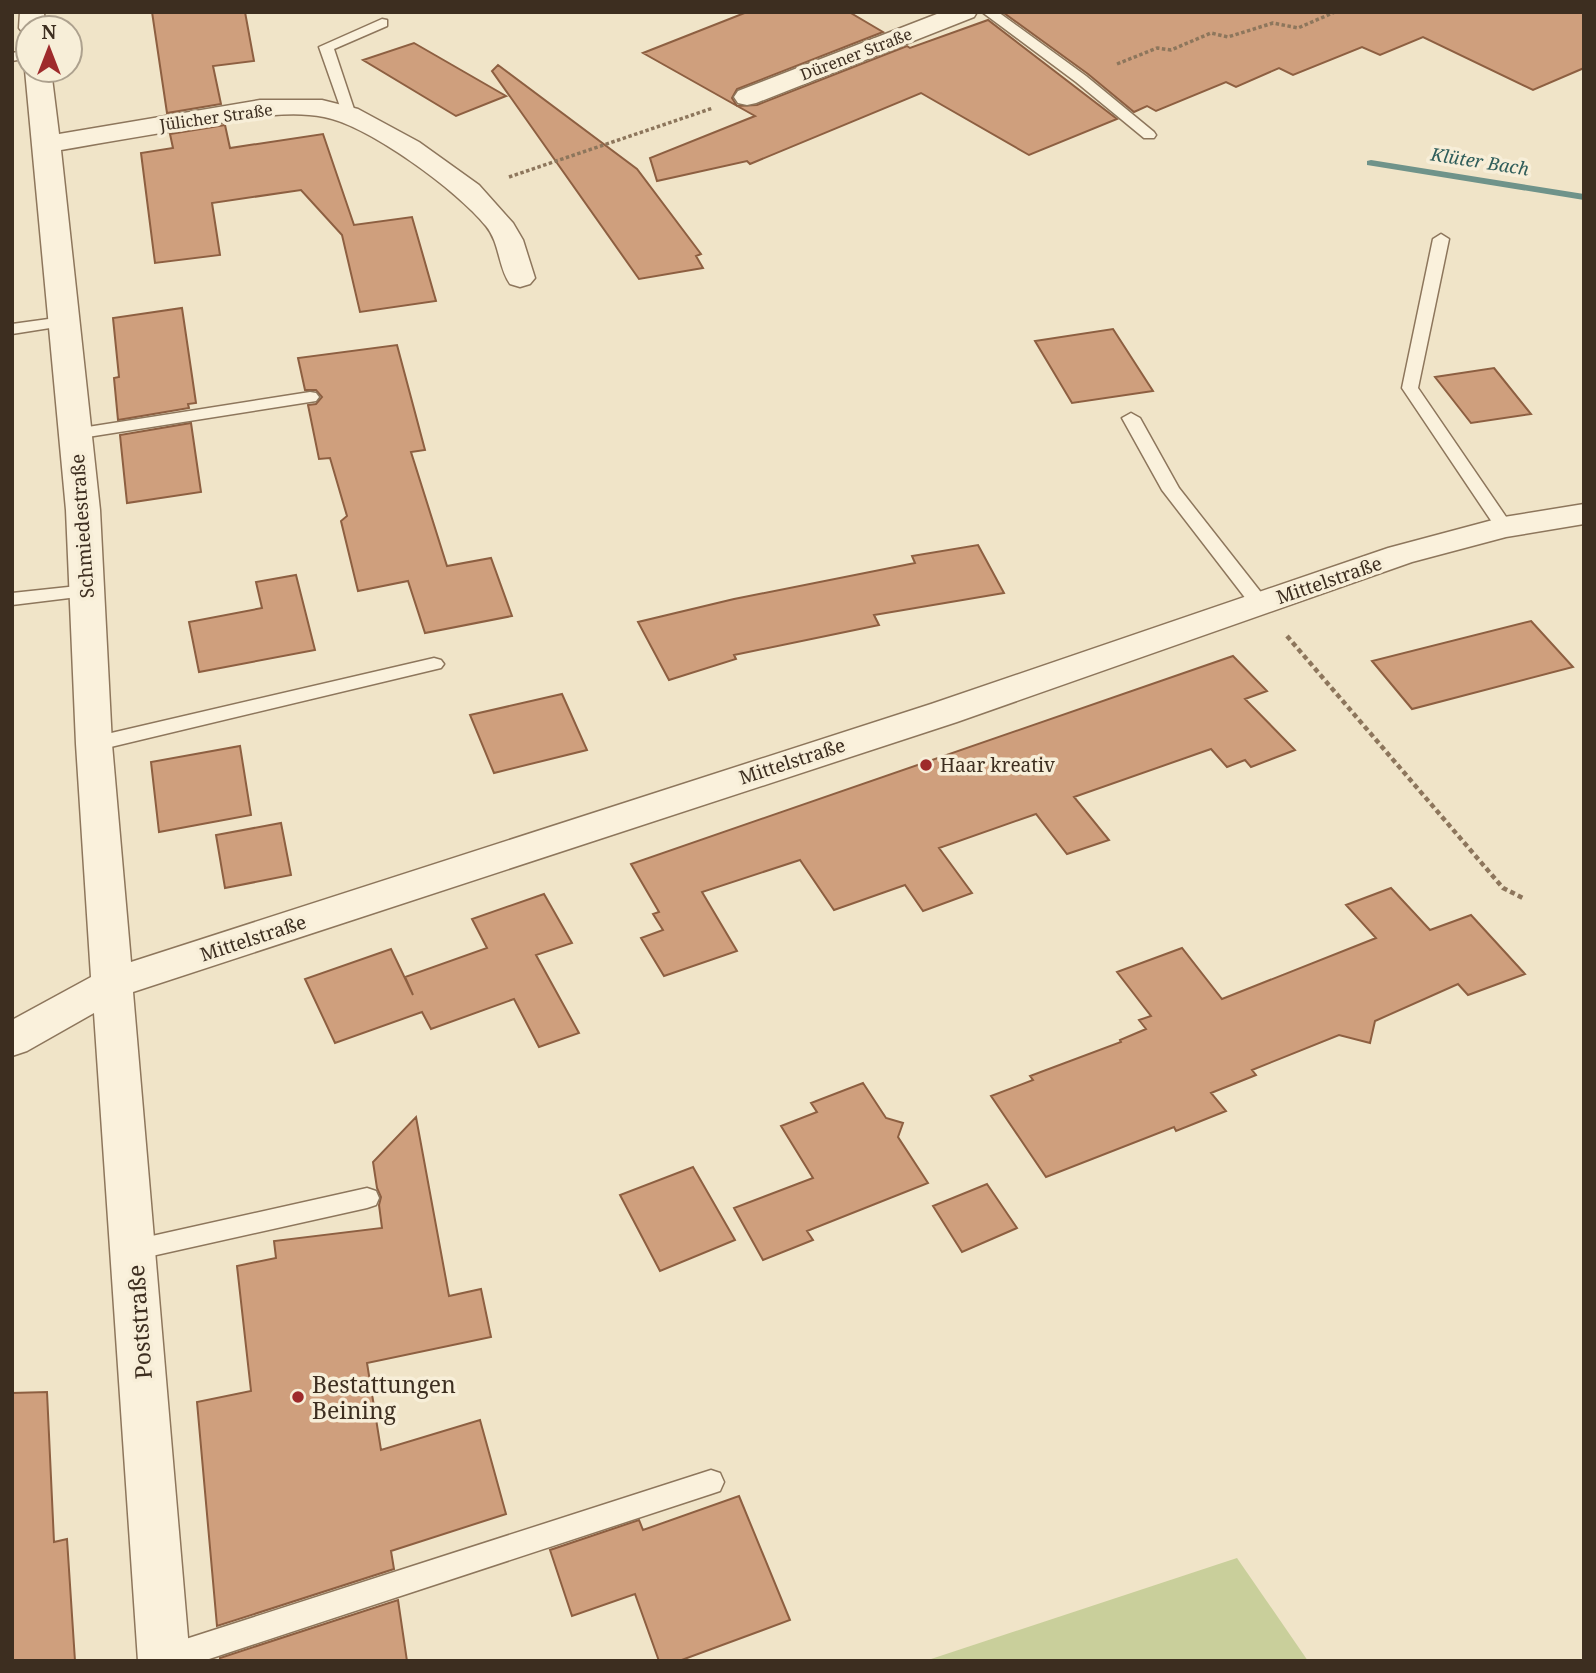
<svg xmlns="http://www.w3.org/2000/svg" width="1596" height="1673" viewBox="0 0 1596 1673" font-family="'Noto Serif',serif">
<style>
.green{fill:#c9cf9b}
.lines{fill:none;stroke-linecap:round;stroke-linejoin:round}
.stream{fill:#6f938a;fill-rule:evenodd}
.building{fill:#cf9f7d;stroke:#8d5f41;stroke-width:2}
.service-casing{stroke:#8d765c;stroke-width:3}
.minor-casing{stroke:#8d765c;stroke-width:3}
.path-far1{stroke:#8d765c;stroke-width:3.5;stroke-dasharray:3.5 2.5;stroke-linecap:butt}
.path{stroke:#8d765c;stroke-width:4.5;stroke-dasharray:5 3.5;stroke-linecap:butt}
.service{fill:#faf1dc;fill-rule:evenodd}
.minor{fill:#faf1dc;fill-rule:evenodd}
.poi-dot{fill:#9e2a2b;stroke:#f7eed8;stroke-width:2.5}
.labels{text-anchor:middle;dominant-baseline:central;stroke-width:7;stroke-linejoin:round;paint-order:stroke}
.far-street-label{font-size:16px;fill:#3d2e20;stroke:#f7eed8}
.far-water-label{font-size:18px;font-style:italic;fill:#2f5d5a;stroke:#f7eed8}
.street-label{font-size:19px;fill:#3d2e20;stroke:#f7eed8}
.poi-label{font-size:19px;fill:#3d2e20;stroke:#f7eed8;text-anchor:start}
.near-street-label{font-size:23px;fill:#3d2e20;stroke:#f7eed8}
.near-poi-label{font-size:23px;fill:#3d2e20;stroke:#f7eed8;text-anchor:start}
</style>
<rect width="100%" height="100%" fill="#f0e4c8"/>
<path class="green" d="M 1237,1558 L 1308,1661 L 925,1661 Z"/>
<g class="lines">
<path class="stream" d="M 1371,160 L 1584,194 L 1584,200 L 1367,165 L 1367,161 Z"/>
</g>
<path class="building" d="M 152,12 L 245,12 L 254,61 L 213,66 L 221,104 L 167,113 Z
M 747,12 L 849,12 L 883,32 L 737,89 L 732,98 L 737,106 L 757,105 L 907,46 L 910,48 L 988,20 L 1117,119 L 1029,155 L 921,93 L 750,164 L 747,161 L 657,181 L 650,158 L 755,116 L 643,53 Z
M 1007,12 L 1584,12 L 1584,68 L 1533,90 L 1423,37 L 1380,55 L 1362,47 L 1293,75 L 1279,68 L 1236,87 L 1226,82 L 1156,111 L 1147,106 L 1134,112 L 1088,74 L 1004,13 Z
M 414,43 L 506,96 L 456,116 L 363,60 Z
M 498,65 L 637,169 L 701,254 L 696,256 L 703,268 L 639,279 L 492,71 Z
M 225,125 L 230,148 L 323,134 L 354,225 L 412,217 L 436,301 L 360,312 L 342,235 L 301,190 L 212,203 L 220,255 L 155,263 L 141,153 L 173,148 L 170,134 Z
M 182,308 L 196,403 L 188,404 L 189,408 L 118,420 L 114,378 L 119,377 L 113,318 Z
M 1113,329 L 1153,391 L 1072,403 L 1035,341 Z
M 397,345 L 425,450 L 411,452 L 447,566 L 491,558 L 512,616 L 425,633 L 408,581 L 358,591 L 341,521 L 347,516 L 330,458 L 319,459 L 308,405 L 316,404 L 322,397 L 316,390 L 305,390 L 298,358 Z
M 1494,368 L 1531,414 L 1471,423 L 1435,377 Z
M 191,423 L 201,492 L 127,503 L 120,435 Z
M 978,545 L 1004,593 L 874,615 L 879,625 L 734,655 L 736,659 L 669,680 L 638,622 L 734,599 L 915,563 L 912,556 Z
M 296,575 L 315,650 L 199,672 L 189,622 L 262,608 L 256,582 Z
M 1531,621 L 1573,667 L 1412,709 L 1372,661 Z
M 1233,656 L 1267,691 L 1245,699 L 1295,750 L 1251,767 L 1245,760 L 1227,767 L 1211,749 L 1074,797 L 1109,840 L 1067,854 L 1036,814 L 939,848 L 972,893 L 923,911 L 905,885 L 834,910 L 800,860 L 702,892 L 737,951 L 664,976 L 641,938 L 663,930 L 653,914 L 659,912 L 631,864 Z
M 562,694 L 587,750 L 494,773 L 470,715 Z
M 240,746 L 251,815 L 159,832 L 151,762 Z
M 281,823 L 291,875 L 225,888 L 216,835 Z
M 1391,888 L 1430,930 L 1471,915 L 1525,974 L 1468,995 L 1458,984 L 1375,1021 L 1370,1043 L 1339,1035 L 1252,1070 L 1256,1075 L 1211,1093 L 1226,1111 L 1176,1131 L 1174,1127 L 1046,1177 L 991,1096 L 1033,1080 L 1030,1076 L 1121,1042 L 1120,1040 L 1146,1029 L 1139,1020 L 1151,1016 L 1117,972 L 1182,948 L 1222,999 L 1376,938 L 1346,905 Z
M 544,894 L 572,943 L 536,955 L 579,1033 L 539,1047 L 514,999 L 431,1029 L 422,1012 L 335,1043 L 305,979 L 391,949 L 413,995 L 405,977 L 487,948 L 472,919 Z
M 863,1083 L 886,1118 L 903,1123 L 898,1137 L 928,1183 L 807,1231 L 813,1240 L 763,1260 L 734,1208 L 813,1178 L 781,1126 L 817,1112 L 811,1103 Z
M 416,1117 L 449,1296 L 481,1289 L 491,1337 L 367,1363 L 381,1450 L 480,1420 L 506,1514 L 391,1551 L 394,1569 L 217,1626 L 197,1402 L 251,1391 L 237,1266 L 276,1258 L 274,1241 L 382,1228 L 379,1205 L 381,1197 L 377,1188 L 373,1162 Z
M 693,1167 L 735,1240 L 660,1271 L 620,1195 Z
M 987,1184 L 1017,1228 L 962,1252 L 933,1206 Z
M 47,1392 L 54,1542 L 67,1539 L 75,1661 L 12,1661 L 12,1393 Z
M 739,1496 L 790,1620 L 679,1661 L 659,1661 L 635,1594 L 572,1616 L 550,1550 L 639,1520 L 643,1530 Z
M 398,1600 L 407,1661 L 220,1661 L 220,1658 Z"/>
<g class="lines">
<defs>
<path id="service" d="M 982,12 L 998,12 L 1086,76 L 1154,132 L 1156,135 L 1154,138 L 1144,138 L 1076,82 Z
M 382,19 L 387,20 L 387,26 L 334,49 L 356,115 L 354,118 L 344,118 L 319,47 Z
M 28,50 L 28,58 L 12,61 L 12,53 Z
M 1441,234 L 1449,239 L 1418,388 L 1513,527 L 1504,533 L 1498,531 L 1402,388 L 1433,239 Z
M 63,317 L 69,319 L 71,322 L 69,325 L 12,334 L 12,324 Z
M 310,392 L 316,393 L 319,397 L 316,401 L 75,439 L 66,434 L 75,429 Z
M 1131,413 L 1140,418 L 1179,488 L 1267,600 L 1269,604 L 1267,608 L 1253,608 L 1162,490 L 1122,418 Z
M 87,585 L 96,591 L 94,595 L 12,605 L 12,593 Z
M 434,658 L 441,660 L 444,664 L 441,668 L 94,751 L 87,749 L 84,744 L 87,739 L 94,737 Z
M 367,1188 L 376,1191 L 379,1198 L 376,1205 L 367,1208 L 134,1260 L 125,1257 L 122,1250 L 125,1243 L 134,1240 Z
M 711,1470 L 720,1473 L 724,1482 L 720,1491 L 711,1494 L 203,1661 L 150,1660 L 154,1650 L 164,1646 Z"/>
<path id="minor" d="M 20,12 L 44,12 L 45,28 L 28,28 L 28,35 L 23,33 L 19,28 Z
M 942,12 L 977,12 L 974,17 L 756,103 L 747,105 L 738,103 L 734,97 L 738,91 Z
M 28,66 L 28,70 L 51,70 L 59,134 L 260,100 L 322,100 L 358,109 L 419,142 L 479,185 L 513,223 L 523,240 L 535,278 L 530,284 L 520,287 L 510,284 C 498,267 500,243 486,226 C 458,191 368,125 324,117 C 285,109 237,120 198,127 C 152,134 107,142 61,150 L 100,510 L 112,744 L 131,962 L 931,704 L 1388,548 L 1504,517 L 1584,504 L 1584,524 L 1506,537 L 1412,562 L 957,722 L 133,992 L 190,1661 L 138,1661 L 94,1013 L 27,1051 L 12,1056 L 12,1020 L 91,977 L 76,744 L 66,510 L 25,70 Z"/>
</defs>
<use href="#service" class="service-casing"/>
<use href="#minor" class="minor-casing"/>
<path class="path-far1" d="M 1117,64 L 1157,48 L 1171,50 L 1211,33 L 1228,37 L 1273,23 L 1298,28 L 1335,12
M 509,177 L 713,108"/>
<path class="path" d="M 1287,636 L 1503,888 L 1525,899"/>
<use href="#service" class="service"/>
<use href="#minor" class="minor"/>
</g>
<g class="poi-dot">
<circle cx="926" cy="765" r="7"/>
<circle cx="298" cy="1397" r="7"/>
</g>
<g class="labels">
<g class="far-street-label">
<text transform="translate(856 54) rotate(-21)">Dürener Straße</text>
<text transform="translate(216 117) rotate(-8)">Jülicher Straße</text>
</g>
<g class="far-water-label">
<text transform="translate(1480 161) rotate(9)">Klüter Bach</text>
</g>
<g class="street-label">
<text transform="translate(82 526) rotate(-94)">Schmiedestraße</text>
<text transform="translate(1329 580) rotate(-19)">Mittelstraße</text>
<text transform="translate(792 761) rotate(-18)">Mittelstraße</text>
<text transform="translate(253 938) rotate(-18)">Mittelstraße</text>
</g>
<g class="poi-label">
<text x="940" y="765">Haar kreativ</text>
</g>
<g class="near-street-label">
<text transform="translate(139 1322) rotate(-94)">Poststraße</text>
</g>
<g class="near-poi-label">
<text x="312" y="1384">Bestattungen<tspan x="312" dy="26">Beining</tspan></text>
</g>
</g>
<rect width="1596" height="1673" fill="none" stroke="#3d2e20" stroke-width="28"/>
<g transform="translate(49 49)"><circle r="33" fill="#f7eed8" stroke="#ada18e" stroke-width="2"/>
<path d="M0-5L12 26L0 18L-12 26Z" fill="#9e2a2b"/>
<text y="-10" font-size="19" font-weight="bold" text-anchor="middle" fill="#3d2e20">N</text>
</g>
</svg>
